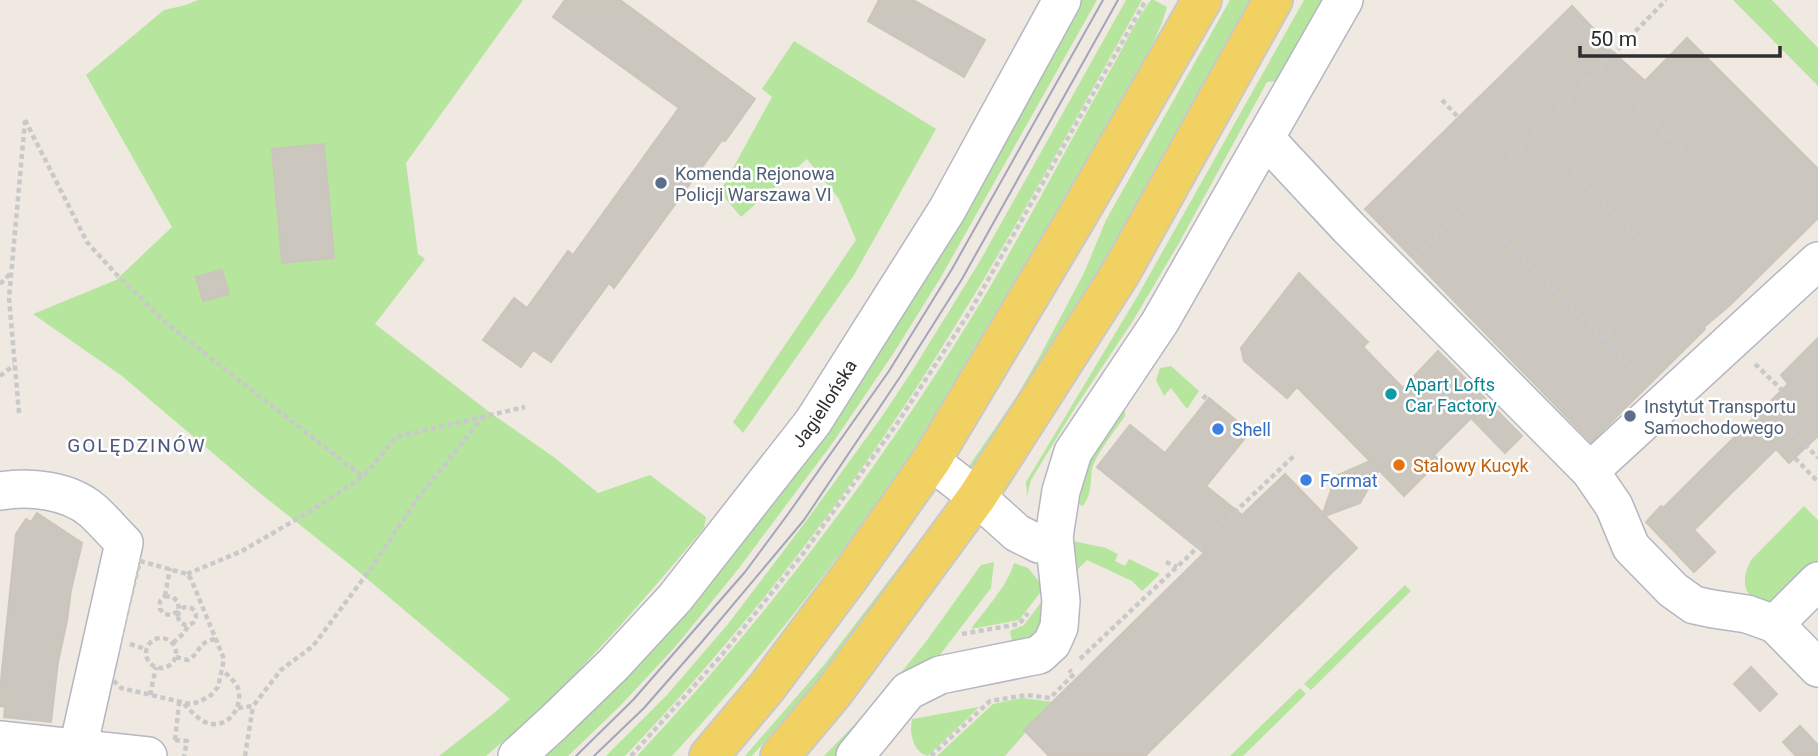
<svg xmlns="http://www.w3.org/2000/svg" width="1818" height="756" viewBox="0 0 1818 756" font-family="Roboto,sans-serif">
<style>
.green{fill:#b6e59e}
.building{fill:#cbc7bf;stroke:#cbc5ba;stroke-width:2}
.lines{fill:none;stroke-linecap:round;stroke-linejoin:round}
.minor-casing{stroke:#b4b7c1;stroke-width:40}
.major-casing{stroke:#c9c9c9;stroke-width:42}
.path{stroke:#c9c9c9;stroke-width:4.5;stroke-dasharray:5 3.5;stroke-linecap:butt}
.minor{stroke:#fff;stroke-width:37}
.major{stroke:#f2d163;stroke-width:38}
.tram{stroke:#a3a6b8;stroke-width:2}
.service-dot{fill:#5c6f8a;stroke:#fff;stroke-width:2.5}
.culture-dot{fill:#0f9aa8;stroke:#fff;stroke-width:2.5}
.shop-dot{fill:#3f7fe0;stroke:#fff;stroke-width:2.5}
.food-dot{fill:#e8710a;stroke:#fff;stroke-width:2.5}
.labels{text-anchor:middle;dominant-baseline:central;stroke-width:5;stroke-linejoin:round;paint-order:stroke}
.service-label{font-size:18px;fill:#4e5e75;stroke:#fff;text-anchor:start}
.culture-label{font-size:18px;fill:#0d838f;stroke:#fff;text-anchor:start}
.street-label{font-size:18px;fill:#2e2e2e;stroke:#fff}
.shop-label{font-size:18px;fill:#366cbe;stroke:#fff;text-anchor:start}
.food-label{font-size:18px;fill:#c56008;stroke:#fff;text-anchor:start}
.neighbourhood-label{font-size:19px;letter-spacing:2px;fill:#4d5680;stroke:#fff}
</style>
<rect width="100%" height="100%" fill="#efe9e1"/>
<path class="green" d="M 198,0 L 523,0 L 406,163 L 418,254 L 425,259 L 375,324 L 488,411 L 555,458 L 598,493 L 650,475 L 706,517 L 704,528 C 649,594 593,659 531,718 C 517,731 501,743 486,756 L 439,756 L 494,713 L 510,699 L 353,567 L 261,494 L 122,376 L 33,314 L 116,280 L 172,227 L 86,75 L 164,10 L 186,5 Z
M 1081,0 L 1097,0 L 941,277 L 893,354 L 834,441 L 739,568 L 676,646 L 620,706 L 568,756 L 544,756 L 607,696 L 972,194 Z
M 1126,0 L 1142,0 C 1079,113 1017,227 949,336 C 856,487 747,628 625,756 L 606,756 L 667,695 L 728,624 L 804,524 L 883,415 L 914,368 L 980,261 Z
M 1151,0 L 1154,0 L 1167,7 L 1162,23 L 1147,56 C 1086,165 1027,276 959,382 C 874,514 779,641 672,756 L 637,756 C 771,613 890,455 990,287 C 1032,215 1070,141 1111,69 C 1123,49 1137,17 1151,0 Z
M 1230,0 L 1250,0 L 1102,267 L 976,470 L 969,470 L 969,466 L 1017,396 L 1041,354 L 1084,273 L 1106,220 Z
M 1304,0 L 1325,0 L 1279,81 L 1267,82 L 1179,243 L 1134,319 L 1073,411 L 1031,480 L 1027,496 L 1026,482 L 1137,297 Z
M 1733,0 L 1772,0 L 1818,48 L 1818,86 Z
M 794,41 L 936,129 L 854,275 L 743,433 L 733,422 L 856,240 L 839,199 L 807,159 L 741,217 L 720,192 L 772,97 L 762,89 Z
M 1171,366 L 1199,391 L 1187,409 L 1171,388 L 1164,396 L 1156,380 L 1160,368 Z
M 1122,407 L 1125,412 L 1125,416 C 1116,429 1095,456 1092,469 C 1090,482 1092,497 1082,506 L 1079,504 L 1089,456 Z
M 1804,506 L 1818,520 L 1818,564 C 1808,573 1788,595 1776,601 C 1771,604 1766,602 1760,601 C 1740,595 1743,575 1751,560 Z
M 935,520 L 936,525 L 864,623 L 806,694 L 752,756 L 745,756 L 824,665 Z
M 1073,541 L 1106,548 L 1118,554 L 1115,561 L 1125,566 L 1129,559 L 1160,574 L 1142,591 L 1132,581 L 1087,560 L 1071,576 L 1069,543 Z
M 994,562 L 991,588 L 936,660 L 877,706 L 836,756 L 824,756 L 883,695 L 925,643 L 981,565 Z
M 1014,563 L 1028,568 L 1043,586 L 1040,593 L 1019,620 L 971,629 C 985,610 1008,585 1014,563 Z
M 1405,585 L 1411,591 L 1311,690 L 1304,684 Z
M 1045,597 L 1048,604 C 1038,631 1041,635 1013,647 L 1010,631 L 1024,625 Z
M 1300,688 L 1306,694 L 1243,756 L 1230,756 Z
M 1022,698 L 1053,702 L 1024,730 L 1026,732 L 1005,756 L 937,756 L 993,704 Z
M 979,707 L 928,756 C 913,752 909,733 912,719 Z"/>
<path class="building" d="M 565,0 L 620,0 L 755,99 L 725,141 L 722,140 L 614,288 L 609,283 L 551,362 L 533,350 L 521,367 L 483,340 L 514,298 L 527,308 L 568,251 L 573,255 L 679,108 L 553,17 Z
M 879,0 L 913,0 L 985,40 L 964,77 L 868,21 Z
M 1572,6 L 1608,44 L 1606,46 L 1645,81 L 1687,38 L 1818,169 L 1818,218 L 1729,306 L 1704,327 L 1705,329 L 1591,442 L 1365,209 Z
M 324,144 L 334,258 L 282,263 L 272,149 Z
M 222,270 L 229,294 L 203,301 L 196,277 Z
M 1299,273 L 1368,342 L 1363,347 L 1403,388 L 1438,351 L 1522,436 L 1505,453 L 1471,418 L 1434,455 L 1439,461 L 1404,496 L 1379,470 L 1360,503 L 1325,516 L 1357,548 L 1145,756 L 1049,756 L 1024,730 L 1204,553 L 1097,467 L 1130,425 L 1165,453 L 1209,398 L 1250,432 L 1206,486 L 1242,515 L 1285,474 L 1323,513 L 1336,476 L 1370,461 L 1297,387 L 1287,398 L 1244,361 L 1241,348 Z
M 1818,338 L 1818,436 L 1789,463 L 1776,449 L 1694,530 L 1715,552 L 1694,572 L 1646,522 L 1661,506 L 1663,508 L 1788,384 L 1781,375 Z
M 37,513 L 82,543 L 71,590 L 67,621 L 58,662 L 51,722 L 4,717 L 5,707 L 0,706 L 0,690 L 16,534 L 26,519 L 31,522 Z
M 1751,667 L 1777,694 L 1760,711 L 1734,684 Z
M 1800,726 L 1818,745 L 1818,756 L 1796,756 L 1783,742 Z"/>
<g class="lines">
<defs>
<g id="minor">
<path d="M 1265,138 L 1348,227 L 1590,471 L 1614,506 L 1631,547 L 1673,590 L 1694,605 L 1713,609 L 1747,614 L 1775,624 L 1818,581"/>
<path d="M 931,461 L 977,497 L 1017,533 L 1039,544 L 1054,537"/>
<path d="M 1590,471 L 1818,261"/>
<path d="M 0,491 C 30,486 69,490 93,511 C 104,521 114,533 124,543 L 78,748"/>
<path d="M 1775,624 L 1818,668"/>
<path d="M 0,740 L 148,756"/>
<path id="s1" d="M 517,756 L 553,723 L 613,665 L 675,598 L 813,422 L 947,210 L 1062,0"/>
<path d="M 855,756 L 908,691 L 940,675 L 1039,655 L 1052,643 L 1059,627 L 1061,601 L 1054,537 L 1061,491 L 1073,452 L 1160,322 L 1344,0"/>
</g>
<path id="major" d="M 709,756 L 767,687 L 850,576 L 931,461 L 1078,215 L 1202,0
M 780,756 L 833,693 L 977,497 L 1120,274 L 1273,0"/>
</defs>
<use href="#minor" class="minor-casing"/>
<use href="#major" class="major-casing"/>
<path class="path" d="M 1582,86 L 1666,0
M 1442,100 L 1459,118
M 1637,107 L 1694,161
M 25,120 L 87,242 L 115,273 L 166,323 L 363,477
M 1573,170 L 1657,258
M 1455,215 L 1573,95
M 1504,239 L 1644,379
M 1416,256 L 1447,224
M 0,284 L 11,273
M 1603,339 L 1614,327
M 1755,364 L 1782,390
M 0,376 L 14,365
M 1203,399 L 1208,393
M 19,413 L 9,298 L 25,121
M 1793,432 L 1818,458
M 1795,458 L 1818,482
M 140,561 L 187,574 L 191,579 L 224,659 L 218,687 L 211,695 L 199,702 L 190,704 L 121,688 L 115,682 L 111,674 Z
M 1166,562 L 1177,567
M 187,574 L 242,551 L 309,512 L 363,477 L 396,437 L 525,407
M 165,596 L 173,597 L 178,602 L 179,611 L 171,615 L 164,614 L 160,609 L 160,601 Z
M 165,596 L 170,568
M178 616a9 9 0 1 1 18 0a9 9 0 1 1-18 0Z
M 962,634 L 1019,624 L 1028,613
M146 653a15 15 0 1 1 30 0a15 15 0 1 1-30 0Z
M 173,643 L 184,633 L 188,626
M 130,644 L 146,649
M 176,657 L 188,660 C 203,651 195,643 216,639
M 1080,659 L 1296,454
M 150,695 L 156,667
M 184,704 C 192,712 201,723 212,724 C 231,726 243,705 238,688 C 235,681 228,676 223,670
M 238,708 L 253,706 L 281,670 L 313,646 L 369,571 L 418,498 L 483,417
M 175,740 L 187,741 L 184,756
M 175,740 L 179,703
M 245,756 L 253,706
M 631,756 L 721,656 L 802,555 L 896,425 L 971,310 L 1146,0
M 931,756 L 990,701 L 1027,695 L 1050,698 L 1074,674 L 1069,670"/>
<use href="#minor" class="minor"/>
<use href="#major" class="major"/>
<path class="tram" d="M 576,756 L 633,700 L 745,572 L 788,514 L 889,371 L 952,269 L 1103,0
M 594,756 L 644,708 L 700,644 L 804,520 L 900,377 L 962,279 L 1118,0"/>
</g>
<g class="service-dot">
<circle cx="661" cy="183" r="7"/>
<circle cx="1630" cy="416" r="7"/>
</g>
<circle class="culture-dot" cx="1391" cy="394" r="7"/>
<g class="shop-dot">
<circle cx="1218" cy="429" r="7"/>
<circle cx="1306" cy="480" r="7"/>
</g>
<circle class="food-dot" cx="1399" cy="465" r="7"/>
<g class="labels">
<g class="service-label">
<text x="675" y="173">Komenda Rejonowa<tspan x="675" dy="21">Policji Warszawa VI</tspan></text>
<text x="1644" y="406">Instytut Transportu<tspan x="1644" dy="21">Samochodowego</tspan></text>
</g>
<g class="culture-label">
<text x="1405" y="384">Apart Lofts<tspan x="1405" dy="21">Car Factory</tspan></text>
</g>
<g class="street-label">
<text stroke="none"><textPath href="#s1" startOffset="469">Jagiellońska</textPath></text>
</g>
<g class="shop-label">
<text x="1232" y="429">Shell</text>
<text x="1320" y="480">Format</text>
</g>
<g class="food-label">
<text x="1413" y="465">Stalowy Kucyk</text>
</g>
<g class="neighbourhood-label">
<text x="137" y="445">GOLĘDZINÓW</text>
</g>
</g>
<path d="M1580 46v10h200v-10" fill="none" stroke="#2e2e2e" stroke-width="3.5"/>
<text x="1590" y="46" font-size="21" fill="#2e2e2e" stroke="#ffffff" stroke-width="5" paint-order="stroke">50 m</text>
</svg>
